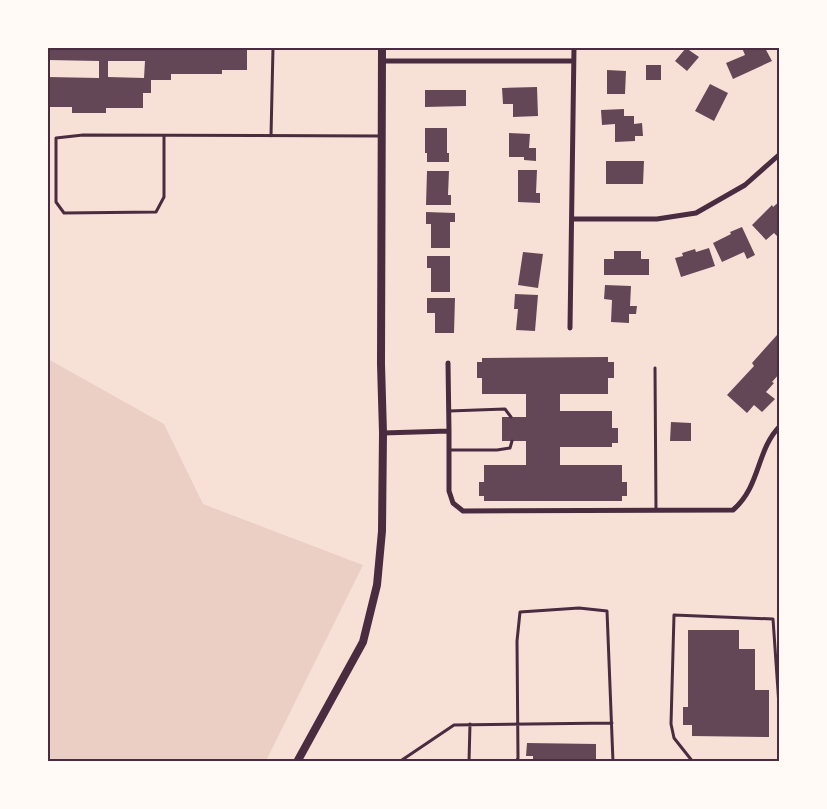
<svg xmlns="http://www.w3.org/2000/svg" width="827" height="809" viewBox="0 0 827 809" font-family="'Playfair Display',serif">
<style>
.green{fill:#ebcfc5}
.building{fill:#644757;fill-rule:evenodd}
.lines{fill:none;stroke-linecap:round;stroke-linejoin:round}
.service{stroke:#4a2c40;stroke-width:3}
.minor{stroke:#4a2c40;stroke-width:5}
.tertiary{stroke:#4a2c40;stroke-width:8}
.neatline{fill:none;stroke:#4a2c40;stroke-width:2}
</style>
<rect width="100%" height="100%" fill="#f7e1d7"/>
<path class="green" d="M 48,359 L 164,424 L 203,504 L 363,565 L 266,761 L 48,761 Z"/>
<path class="building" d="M 48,48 L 247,48 L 247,70 L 222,70 L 222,74 L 171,74 L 171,80 L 151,80 L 151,93 L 143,93 L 143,108 L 106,108 L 106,113 L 72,113 L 72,107 L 48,107 L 48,77 L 99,78 L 99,61 L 48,60 ZM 108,61 L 145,61 L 144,78 L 108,77 Z
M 686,48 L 699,57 L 687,71 L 675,61 Z
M 742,48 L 755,48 L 756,50 L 765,48 L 772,61 L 733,79 L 726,63 L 745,55 Z
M 646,65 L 661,65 L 661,80 L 646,80 Z
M 607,70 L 626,71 L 625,94 L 607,94 Z
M 710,84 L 728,93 L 714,121 L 695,111 Z
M 537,87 L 538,116 L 513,117 L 513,104 L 503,104 L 502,88 Z
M 425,90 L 466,90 L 466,106 L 425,107 Z
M 624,109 L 624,116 L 634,116 L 634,124 L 642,123 L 643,136 L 635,136 L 635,141 L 615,142 L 615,124 L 602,125 L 601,110 Z
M 425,128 L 447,128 L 447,153 L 449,153 L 449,162 L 427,162 L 427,153 L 425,153 Z
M 509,133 L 530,134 L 529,148 L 536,148 L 536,161 L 524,160 L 524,157 L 509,157 Z
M 606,161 L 644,161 L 643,184 L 606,184 Z
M 518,170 L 537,170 L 536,193 L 540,193 L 540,203 L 518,202 Z
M 427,171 L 449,171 L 448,195 L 451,195 L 451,205 L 426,205 Z
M 780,201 L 780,239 L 774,233 L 766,240 L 752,225 L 772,205 L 773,207 Z
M 426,212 L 455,213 L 455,222 L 450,222 L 450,248 L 431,248 L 431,224 L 426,224 Z
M 742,227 L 755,255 L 747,259 L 744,252 L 722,262 L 713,243 L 731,234 L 730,232 Z
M 709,248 L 715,266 L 681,277 L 675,258 L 683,256 L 682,253 L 695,249 L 696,252 Z
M 614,251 L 641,251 L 641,259 L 649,259 L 649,275 L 604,275 L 604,259 L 614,259 Z
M 523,252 L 543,254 L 538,288 L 518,285 Z
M 427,256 L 450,256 L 450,292 L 431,292 L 431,268 L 427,268 Z
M 605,285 L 631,286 L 630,306 L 637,306 L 636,314 L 629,314 L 629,323 L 611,322 L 612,300 L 604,299 Z
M 515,294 L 538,295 L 535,331 L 516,330 L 518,309 L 514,309 Z
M 427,298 L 455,298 L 454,333 L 435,333 L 435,313 L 427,313 Z
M 777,335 L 780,337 L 780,373 L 772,382 L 774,383 L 766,392 L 775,399 L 762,412 L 754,405 L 747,413 L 727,395 L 754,366 L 752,363 Z
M 608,357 L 608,362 L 614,362 L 614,378 L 608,378 L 608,394 L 560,394 L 560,411 L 612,411 L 612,428 L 618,428 L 618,443 L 612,443 L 612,447 L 560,447 L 560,465 L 622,465 L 622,482 L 627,482 L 627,496 L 622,496 L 622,501 L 484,501 L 484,496 L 479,496 L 479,482 L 484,482 L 484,465 L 526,465 L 526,441 L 502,441 L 502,417 L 526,417 L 526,394 L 482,394 L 482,378 L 477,378 L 477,362 L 482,362 L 482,358 Z
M 671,422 L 691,423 L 691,441 L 670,441 Z
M 688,630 L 739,630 L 739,649 L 755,649 L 755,690 L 769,690 L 769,737 L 692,736 L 692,725 L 683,725 L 683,707 L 688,707 Z
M 527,743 L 596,744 L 596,762 L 533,762 L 533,756 L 526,756 Z"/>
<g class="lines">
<path class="service" d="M 164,136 L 164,197 L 156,212 L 64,213 L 56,202 L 56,138 L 83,135 L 381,136
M 271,136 L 273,48
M 655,368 L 656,510
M 449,411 L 505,409 L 511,417
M 449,450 L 497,450 L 510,448 L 512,441
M 399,762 L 454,725 L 612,723
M 469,762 L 470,724
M 516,762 L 518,758 L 517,641 L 520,612 L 579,608 L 607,611 L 613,762
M 693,762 L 674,738 L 671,724 L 674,615 L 773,619 L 780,720"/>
<path class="minor" d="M 382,61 L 573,61
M 573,219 L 657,219 L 696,213 L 745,185 L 780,154
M 570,328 L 574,48
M 448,363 L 449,431
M 383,433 L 449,431 L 449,491 L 453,503 L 463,511 L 733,510 C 761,486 756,450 780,426"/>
<path class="tertiary" d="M 297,762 L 363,642 L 377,585 L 382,531 L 383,433 L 381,364 L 382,48"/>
</g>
<rect width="827" height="809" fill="none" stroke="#fffaf5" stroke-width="98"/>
<rect x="49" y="49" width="729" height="711" class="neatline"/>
</svg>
